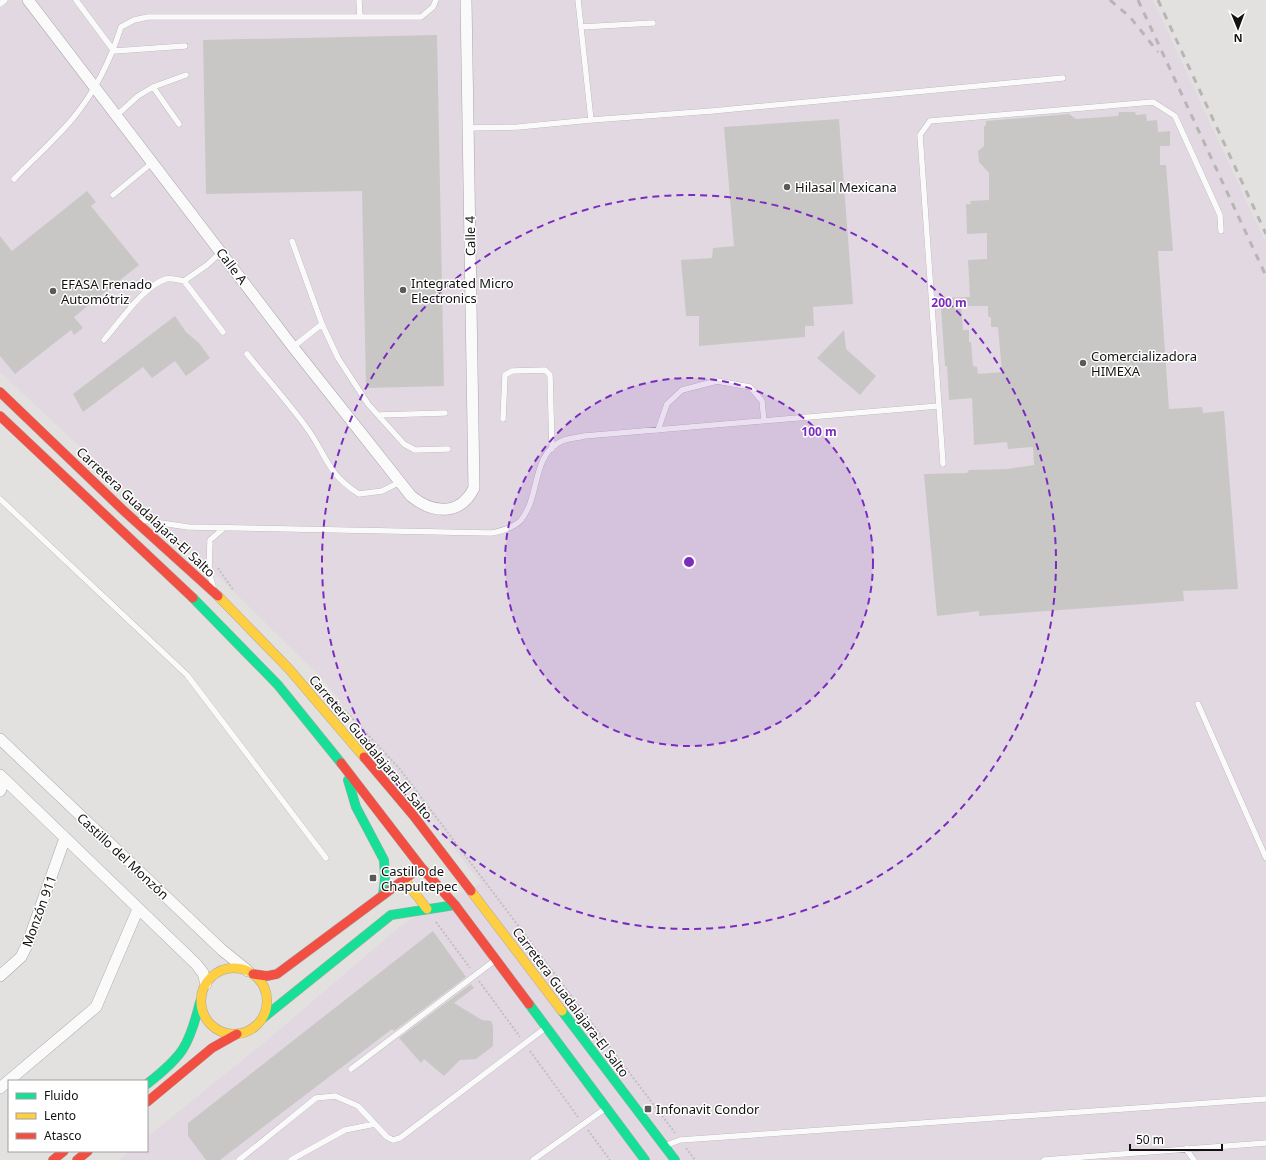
<svg xmlns="http://www.w3.org/2000/svg" width="1266" height="1160" viewBox="0 0 1266 1160" font-family="'Noto Sans',sans-serif">
<style>
.industrial{fill:#e2d8e1}
.building{fill:#c8c7c6;fill-rule:evenodd}
.lines{fill:none;stroke-linecap:round;stroke-linejoin:round}
.lane-casing{stroke:#a9a7a6;stroke-width:6}
.street-casing{stroke:#a9a7a6;stroke-width:12}
.fast-casing{stroke:#a9a7a6;stroke-width:10}
.slow-casing{stroke:#a9a7a6;stroke-width:10}
.jam-casing{stroke:#a9a7a6;stroke-width:10}
.path{stroke:#c1c0bf;stroke-width:2;stroke-dasharray:2 2;stroke-linecap:butt}
.lane{stroke:#fbfafa;stroke-width:5.5}
.street{stroke:#fbfafa;stroke-width:11}
.fast{stroke:#16e098;stroke-width:9}
.slow{stroke:#ffcf43;stroke-width:9}
.jam{stroke:#f24e42;stroke-width:9}
.rail{stroke:#b7b6b5;stroke-width:3;stroke-dasharray:7 7;stroke-linecap:butt}
.ring{fill:none;stroke:#7b2cbf;stroke-width:2;stroke-dasharray:7 5}
.poi-dot{fill:#5c5a59;stroke:#fff;stroke-width:1.5}
.labels{text-anchor:middle;dominant-baseline:central;stroke-width:3;stroke-linejoin:round;paint-order:stroke}
.poi-label{font-size:13px;fill:#131211;stroke:#fff;text-anchor:start}
.street-label{font-size:13px;fill:#131211;stroke:#fff}
.centre{fill:#7b2cbf;stroke:#fff;stroke-width:2}
.ring-label{font-size:12px;text-anchor:middle;font-weight:bold;fill:#7b2cbf;stroke:#fff;stroke-width:3;stroke-linejoin:round;paint-order:stroke}
</style>
<rect width="100%" height="100%" fill="#e3e1df"/>
<path class="industrial" d="M 0,0 L 1153,0 L 1266,243 L 1266,1160 L 119,1160 L 130,1151 L 147,1151 L 147,1137 L 266,1041 L 404,923 L 481,883 L 325,682 L 229,587 L 0,372 Z"/>
<path class="building" d="M 437,35 L 444,386 L 366,388 L 362,191 L 206,194 L 203,40 Z
M 1119,112 L 1135,112 L 1136,115 L 1146,114 L 1147,121 L 1157,120 L 1158,132 L 1170,131 L 1170,146 L 1160,146 L 1160,165 L 1166,165 L 1173,251 L 1158,251 L 1169,409 L 1202,407 L 1203,413 L 1224,411 L 1238,589 L 1183,591 L 1184,601 L 979,616 L 979,611 L 937,616 L 924,474 L 967,473 L 969,470 L 1007,469 L 1034,465 L 1033,447 L 1008,449 L 1007,442 L 974,445 L 972,398 L 949,400 L 947,366 L 945,366 L 941,307 L 939,307 L 938,298 L 970,297 L 968,260 L 987,259 L 987,233 L 967,234 L 966,204 L 971,204 L 970,201 L 989,200 L 989,173 L 979,162 L 978,151 L 984,146 L 984,126 L 986,126 L 986,121 L 1069,114 L 1076,119 L 1118,116 ZM 961,306 L 988,306 L 988,316 L 991,318 L 991,327 L 998,327 L 1002,372 L 978,374 L 977,367 L 973,366 L 971,342 L 969,342 L 969,330 L 963,330 Z
M 839,119 L 853,304 L 813,307 L 814,326 L 805,326 L 805,337 L 699,346 L 699,316 L 686,316 L 681,260 L 712,258 L 713,248 L 734,246 L 724,127 Z
M 87,191 L 96,202 L 91,206 L 139,265 L 74,317 L 83,328 L 74,335 L 71,330 L 15,374 L 0,356 L 0,236 L 12,251 Z
M 175,316 L 186,332 L 199,343 L 210,358 L 186,376 L 175,361 L 152,378 L 143,367 L 83,412 L 73,394 Z
M 844,330 L 846,349 L 876,376 L 860,395 L 817,358 Z
M 433,931 L 466,977 L 394,1031 L 392,1029 L 220,1160 L 206,1160 L 188,1136 L 188,1123 Z
M 471,984 L 474,988 L 454,1003 L 482,1020 L 491,1021 L 493,1026 L 493,1046 L 476,1059 L 460,1060 L 444,1076 L 424,1059 L 421,1063 L 399,1038 Z"/>
<g class="lines">
<defs>
<path id="lane" d="M 76,0 L 114,51
M 359,0 L 360,17
M 0,4 L 5,0
M 581,27 L 653,23
M 114,51 L 185,46
M 153,87 L 179,124
M 117,115 L 138,96 L 153,87 L 186,75
M 591,120 L 712,111 L 1063,78
M 468,128 L 518,127 L 591,120 L 578,0
M 14,179 C 34,158 56,139 74,117 C 95,91 111,59 121,27 L 134,20 L 148,17 L 421,17 L 433,7 L 436,0
M 113,195 L 153,162
M 292,241 L 322,324
M 221,252 L 207,265 L 184,281 L 223,332
M 104,340 C 120,322 143,286 166,279 C 172,278 178,280 184,281
M 293,347 L 322,324 L 338,358 L 368,404 L 404,444 L 415,450 L 448,449
M 247,354 C 267,379 290,404 309,431 C 328,459 328,474 359,494 L 382,491 L 400,482
M 379,415 L 445,413
M 503,419 L 505,375 L 512,371 L 545,370 L 550,375 L 552,449
M 658,430 L 667,404 L 682,390 L 717,381 L 750,387 L 762,401 L 764,421
M 943,464 L 920,135 L 930,121 L 1153,102 L 1175,116 L 1220,215 L 1221,231
M 0,499 L 187,675 L 326,858
M 141,520 L 188,527 L 491,533 C 501,531 514,528 521,520 C 541,495 531,455 562,441 C 569,438 577,438 584,436 L 938,406
M 213,586 L 209,572 L 210,540 L 224,528
M 1198,704 L 1266,858
M 351,1069 L 494,961
M 667,1145 L 680,1140 L 1266,1099
M 1186,1149 L 1194,1160
M 239,1160 L 316,1098 L 335,1096 L 358,1106 L 387,1137 L 393,1140 L 400,1138 L 544,1029
M 291,1160 L 345,1130 L 375,1124
M 533,1160 L 606,1108
M 1044,1160 L 1266,1143"/>
<path id="street" d="M 28,0 L 293,347 L 411,496 C 433,514 460,516 474,488 L 466,0
M 0,739 L 222,950 L 248,971
M 0,775 L 196,964 L 203,973 L 206,984
M 0,791 L 5,780
M 0,976 L 21,957 L 27,945 L 65,838
M 0,1088 L 96,1007 L 138,909"/>
<path id="fast" d="M 193,598 L 278,685 L 341,763
M 348,780 L 356,807 L 384,860 L 385,878 L 383,895
M 529,1004 L 645,1160
M 562,1011 L 675,1160
M 263,1018 L 391,915 L 455,905
M 147,1084 C 183,1056 189,1046 200,1002"/>
<path id="slow" d="M 218,596 L 289,669 L 364,757
M 404,879 L 427,909
M 471,891 L 562,1011
M201 1001a33 33 0 1 1 66 0a33 33 0 1 1-66 0Z"/>
<path id="jam" d="M 0,392 L 124,511 L 218,596
M 0,416 L 193,598
M 364,757 L 413,815 L 471,891
M 341,763 L 421,867 L 455,905 L 529,1004
M 253,974 L 267,976 L 277,974 L 421,867
M 147,1102 L 212,1048 L 237,1034
M 53,1160 L 64,1151
M 77,1160 L 88,1151"/>
</defs>
<use href="#lane" class="lane-casing"/>
<use href="#street" class="street-casing"/>
<use href="#fast" class="fast-casing"/>
<use href="#slow" class="slow-casing"/>
<use href="#jam" class="jam-casing"/>
<path class="path" d="M 218,568 L 234,591
M 336,701 L 399,768 L 675,1133
M 436,922 L 470,968
M 479,981 L 520,1037
M 530,1051 L 578,1117
M 588,1130 L 610,1160
M 686,1148 L 695,1160"/>
<use href="#lane" class="lane"/>
<use href="#street" class="street"/>
<use href="#fast" class="fast"/>
<use href="#slow" class="slow"/>
<use href="#jam" class="jam"/>
<path class="rail" d="M 1110,0 L 1130,17 L 1158,52
M 1138,0 L 1266,276
M 1158,0 L 1266,234"/>
</g>
<circle cx="689" cy="562" r="184" fill="#7b2cbf" fill-opacity=".12"/>
<g class="ring">
<circle cx="689" cy="562" r="184"/>
<circle cx="689" cy="562" r="367"/>
</g>
<g class="poi-dot">
<circle cx="787" cy="187" r="4"/>
<circle cx="403" cy="290" r="4"/>
<circle cx="53" cy="291" r="4"/>
<circle cx="1083" cy="363" r="4"/>
<rect x="369" y="874" width="8" height="8" rx="2"/>
<rect x="644" y="1105" width="8" height="8" rx="2"/>
</g>
<g class="labels">
<g class="poi-label">
<text x="795" y="187">Hilasal Mexicana</text>
<text x="411" y="283">Integrated Micro<tspan x="411" dy="15">Electronics</tspan></text>
<text x="61" y="284">EFASA Frenado<tspan x="61" dy="15">Automótriz</tspan></text>
<text x="1091" y="356">Comercializadora<tspan x="1091" dy="15">HIMEXA</tspan></text>
<text x="381" y="871">Castillo de<tspan x="381" dy="15">Chapultepec</tspan></text>
<text x="656" y="1109">Infonavit Condor</text>
</g>
<g class="street-label">
<text transform="translate(470 236) rotate(-91)">Calle 4</text>
<text transform="translate(232 266) rotate(53)">Calle A</text>
<text transform="translate(146 512) rotate(43)">Carretera Guadalajara-El Salto</text>
<text transform="translate(371 747) rotate(50)">Carretera Guadalajara-El Salto</text>
<text transform="translate(123 856) rotate(43)">Castillo del Monzón</text>
<text transform="translate(39 911) rotate(-70)">Monzón 911</text>
<text transform="translate(571 1002) rotate(53)">Carretera Guadalajara-El Salto</text>
</g>
</g>
<circle cx="689" cy="562" r="6" class="centre"/>
<g class="ring-label">
<text x="949" y="307">200 m</text>
<text x="819" y="436">100 m</text>
</g>
<rect x="8" y="1080" width="140" height="72" fill="#ffffff" stroke="#a1a0a0"/>
<rect x="16" y="1093" width="20" height="6" fill="#16e098" stroke="#a1a0a0"/>
<text x="44" y="1100" font-size="12" fill="#131211">Fluido</text>
<rect x="16" y="1113" width="20" height="6" fill="#ffcf43" stroke="#a1a0a0"/>
<text x="44" y="1120" font-size="12" fill="#131211">Lento</text>
<rect x="16" y="1133" width="20" height="6" fill="#f24e42" stroke="#a1a0a0"/>
<text x="44" y="1140" font-size="12" fill="#131211">Atasco</text>
<g transform="translate(1238 28) rotate(179)" stroke="#ffffff" stroke-width="3" paint-order="stroke">
<path d="M0-3L7 15L0 10L-7 15Z" fill="#131211"/>
<text y="-6" font-size="11" font-weight="bold" text-anchor="middle" fill="#131211">N</text>
</g>
<path d="M1130 1144v6h92v-6" fill="none" stroke="#131211" stroke-width="2"/>
<text x="1136" y="1144" font-size="12" fill="#131211" stroke="#ffffff" stroke-width="3" paint-order="stroke">50 m</text>
</svg>
